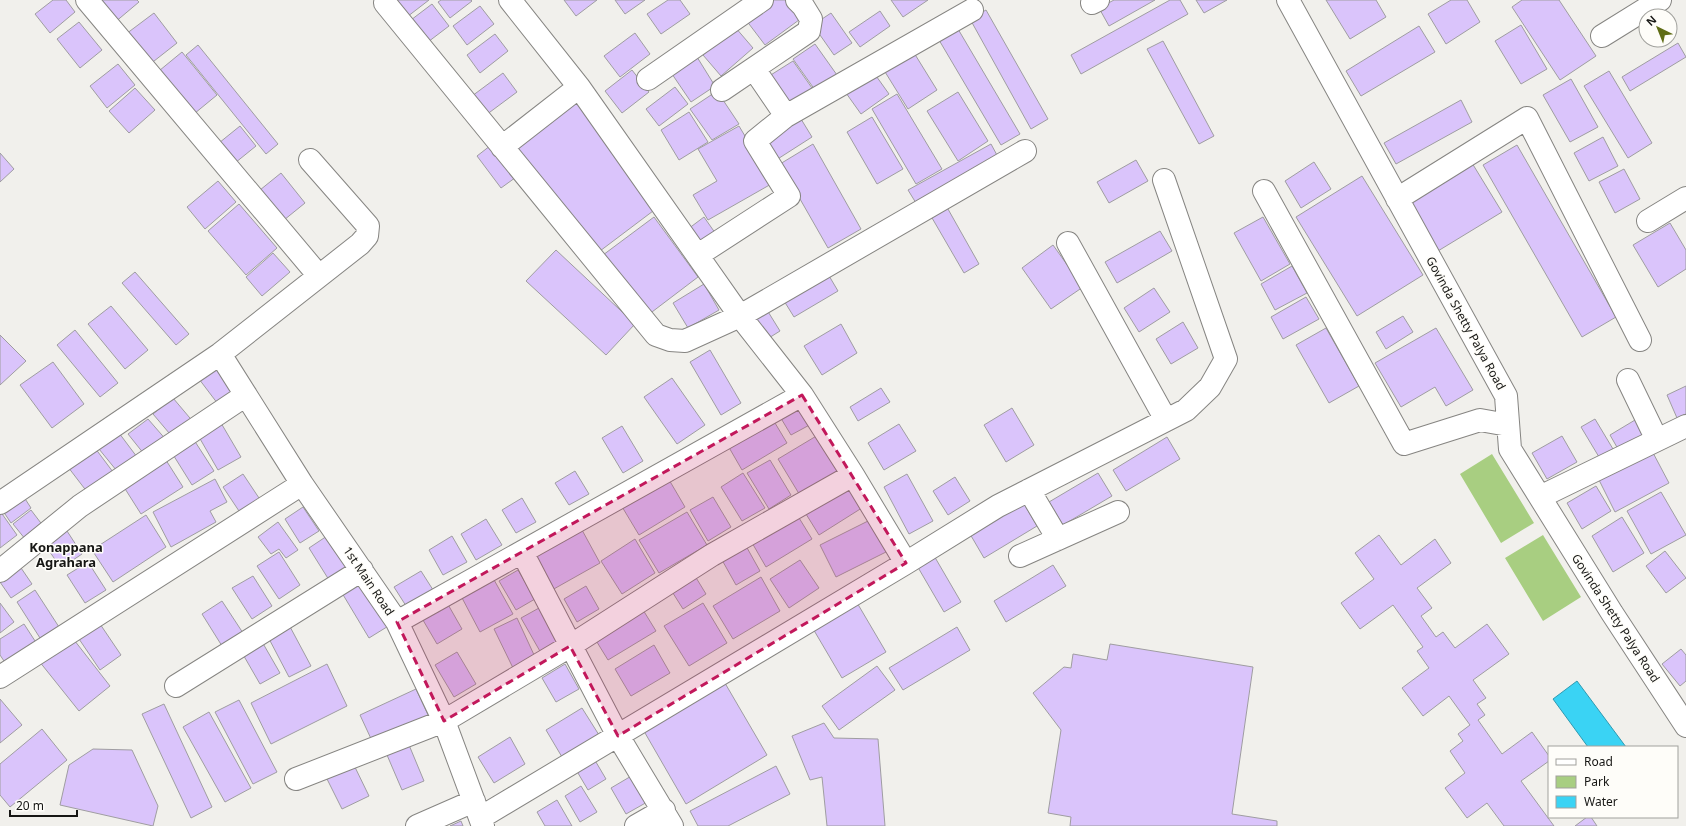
<svg xmlns="http://www.w3.org/2000/svg" width="1686" height="826" viewBox="0 0 1686 826" font-family="'Noto Sans',sans-serif">
<style>
.green{fill:#a8ce81}
.water{fill:#3ad3f4;stroke:#2f9ab1}
.building{fill:#dac4fb;stroke:#9f9da1}
.lines{fill:none;stroke-linecap:round;stroke-linejoin:round}
.street-casing{stroke:#868582;stroke-width:24}
.street{stroke:#fff;stroke-width:22}
.marked{fill:#c2185b;fill-opacity:0.2;stroke:#c2185b;stroke-width:3;stroke-dasharray:8 5;stroke-linejoin:round}
.labels{text-anchor:middle;dominant-baseline:central;stroke-width:3;stroke-linejoin:round;paint-order:stroke}
.street-label{font-size:12px;fill:#161614;stroke:#fefdf9}
.neighbourhood-label{font-size:13px;font-weight:bold;fill:#161614;stroke:#fefdf9}
</style>
<rect width="100%" height="100%" fill="#f1f0ec"/>
<path class="green" d="M 1492,454 L 1534,523 L 1501,543 L 1460,474 Z
M 1543,535 L 1581,597 L 1543,621 L 1505,558 Z"/>
<path class="water" d="M 1577,681 L 1626,747 L 1588,747 L 1553,699 Z"/>
<path class="building" d="M 53,0 L 66,0 L 75,12 L 50,33 L 35,14 Z
M 95,0 L 137,0 L 139,2 L 114,23 Z
M 390,0 L 429,0 L 403,20 Z
M 441,0 L 471,0 L 472,1 L 450,18 L 438,2 Z
M 564,0 L 597,0 L 576,16 Z
M 615,0 L 645,0 L 625,14 Z
M 668,0 L 680,0 L 690,14 L 661,34 L 647,14 Z
M 774,0 L 791,0 L 803,17 L 765,45 L 746,20 Z
M 891,0 L 928,0 L 903,17 Z
M 1114,0 L 1155,0 L 1109,26 L 1099,8 Z
M 1170,0 L 1180,0 L 1188,14 L 1081,74 L 1071,55 Z
M 1196,0 L 1227,0 L 1204,13 Z
M 1326,0 L 1376,0 L 1386,17 L 1350,39 Z
M 1451,0 L 1467,0 L 1480,22 L 1446,44 L 1428,14 Z
M 1522,0 L 1559,0 L 1596,56 L 1560,80 L 1512,7 Z
M 432,4 L 449,26 L 424,45 L 407,23 Z
M 480,6 L 494,24 L 467,45 L 453,26 Z
M 986,10 L 1048,119 L 1031,129 L 970,19 Z
M 880,11 L 890,26 L 860,47 L 849,32 Z
M 154,13 L 177,43 L 149,65 L 126,34 Z
M 831,13 L 852,43 L 834,55 L 813,25 Z
M 79,22 L 102,50 L 80,68 L 57,39 Z
M 1521,25 L 1547,69 L 1521,84 L 1495,41 Z
M 1419,26 L 1435,52 L 1361,96 L 1346,71 Z
M 735,27 L 753,48 L 721,76 L 703,55 Z
M 958,29 L 1020,134 L 1001,145 L 939,40 Z
M 635,33 L 650,54 L 620,77 L 604,56 Z
M 495,34 L 508,51 L 480,73 L 467,55 Z
M 1163,41 L 1214,136 L 1199,144 L 1147,49 Z
M 1678,43 L 1686,57 L 1630,91 L 1622,77 Z
M 815,44 L 837,75 L 815,90 L 793,59 Z
M 198,45 L 278,144 L 266,154 L 186,55 Z
M 911,48 L 937,90 L 908,109 L 882,67 Z
M 182,52 L 217,95 L 189,118 L 154,75 Z
M 697,57 L 715,86 L 691,102 L 672,74 Z
M 793,61 L 812,88 L 784,107 L 766,78 Z
M 118,64 L 135,85 L 107,108 L 90,86 Z
M 632,70 L 649,92 L 622,113 L 605,91 Z
M 1609,71 L 1652,143 L 1628,158 L 1584,86 Z
M 503,73 L 517,92 L 486,115 L 472,96 Z
M 874,73 L 889,94 L 861,114 L 846,93 Z
M 1571,79 L 1598,127 L 1570,142 L 1543,95 Z
M 675,87 L 688,104 L 659,126 L 646,109 Z
M 135,88 L 155,110 L 129,133 L 109,111 Z
M 717,91 L 739,124 L 712,140 L 690,109 Z
M 958,92 L 988,141 L 958,161 L 927,111 Z
M 897,94 L 942,169 L 916,184 L 872,109 Z
M 576,99 L 657,208 L 596,254 L 514,145 Z
M 1461,100 L 1472,122 L 1396,164 L 1384,143 Z
M 689,112 L 708,142 L 679,160 L 661,130 Z
M 872,117 L 903,169 L 877,184 L 847,132 Z
M 801,119 L 812,137 L 773,162 L 762,144 Z
M 240,126 L 256,146 L 230,167 L 214,147 Z
M 739,126 L 773,183 L 708,220 L 693,195 L 717,181 L 698,149 Z
M 1603,137 L 1618,166 L 1589,181 L 1574,153 Z
M 495,142 L 519,175 L 501,188 L 477,156 Z
M 813,144 L 861,229 L 828,248 L 780,164 Z
M 991,144 L 998,157 L 916,203 L 908,190 Z
M 1517,145 L 1616,317 L 1582,337 L 1483,165 Z
M 0,153 L 14,169 L 0,182 Z
M 1136,160 L 1148,181 L 1109,203 L 1097,182 Z
M 1314,162 L 1331,189 L 1301,208 L 1285,181 Z
M 1472,163 L 1502,212 L 1433,254 L 1404,204 Z
M 1624,169 L 1640,199 L 1615,213 L 1599,182 Z
M 281,173 L 305,203 L 284,220 L 260,190 Z
M 1362,176 L 1423,275 L 1357,316 L 1296,217 Z
M 218,181 L 236,202 L 205,229 L 187,207 Z
M 944,202 L 979,264 L 964,273 L 928,211 Z
M 239,204 L 277,248 L 246,275 L 208,231 Z
M 654,217 L 698,277 L 648,315 L 603,255 Z
M 704,217 L 718,237 L 699,251 L 684,232 Z
M 1263,217 L 1290,264 L 1261,281 L 1234,233 Z
M 1670,223 L 1686,250 L 1686,269 L 1658,287 L 1633,245 Z
M 1160,231 L 1172,251 L 1117,283 L 1105,262 Z
M 1053,245 L 1083,287 L 1051,309 L 1022,268 Z
M 556,250 L 635,324 L 606,355 L 526,281 Z
M 273,253 L 290,272 L 262,296 L 246,277 Z
M 1292,266 L 1307,293 L 1275,310 L 1261,284 Z
M 825,269 L 838,291 L 794,317 L 781,296 Z
M 135,272 L 189,334 L 176,345 L 122,283 Z
M 704,284 L 719,310 L 688,328 L 673,303 Z
M 1154,288 L 1170,312 L 1139,332 L 1124,308 Z
M 1306,297 L 1319,319 L 1283,339 L 1271,317 Z
M 111,306 L 148,350 L 125,369 L 88,324 Z
M 767,310 L 780,331 L 764,341 L 751,319 Z
M 1403,316 L 1413,332 L 1386,349 L 1376,332 Z
M 1183,322 L 1198,348 L 1171,364 L 1156,339 Z
M 841,324 L 857,353 L 822,375 L 804,346 Z
M 1326,328 L 1359,386 L 1329,403 L 1296,345 Z
M 1436,328 L 1473,390 L 1446,406 L 1435,387 L 1401,407 L 1375,363 Z
M 75,330 L 118,383 L 100,397 L 57,345 Z
M 0,335 L 26,361 L 0,385 Z
M 710,350 L 741,403 L 721,415 L 690,362 Z
M 53,362 L 84,404 L 52,428 L 20,385 Z
M 218,364 L 239,394 L 221,408 L 199,379 Z
M 672,378 L 705,425 L 677,444 L 644,397 Z
M 1686,386 L 1686,414 L 1677,418 L 1667,395 Z
M 881,388 L 890,402 L 858,421 L 850,407 Z
M 173,398 L 195,424 L 175,440 L 153,414 Z
M 803,401 L 815,422 L 791,435 L 779,415 Z
M 1012,408 L 1034,445 L 1006,462 L 984,425 Z
M 1640,417 L 1652,438 L 1622,456 L 1610,435 Z
M 772,418 L 787,443 L 742,470 L 727,444 Z
M 148,419 L 168,442 L 148,459 L 128,434 Z
M 1595,419 L 1613,449 L 1599,457 L 1581,427 Z
M 221,423 L 241,457 L 218,470 L 199,437 Z
M 899,424 L 916,451 L 884,470 L 868,443 Z
M 622,426 L 643,461 L 623,473 L 602,438 Z
M 823,432 L 845,471 L 801,497 L 778,459 Z
M 119,433 L 140,461 L 121,476 L 99,449 Z
M 1562,436 L 1577,462 L 1547,479 L 1532,453 Z
M 1167,437 L 1180,459 L 1126,491 L 1113,470 Z
M 194,440 L 214,471 L 192,485 L 172,453 Z
M 95,448 L 116,476 L 91,497 L 68,467 Z
M 1651,449 L 1669,483 L 1615,512 L 1598,478 Z
M 164,457 L 183,487 L 141,514 L 122,484 Z
M 770,460 L 791,495 L 769,509 L 747,473 Z
M 575,471 L 589,494 L 569,505 L 555,483 Z
M 743,473 L 765,508 L 742,521 L 721,487 Z
M 1098,473 L 1112,496 L 1063,525 L 1049,502 Z
M 243,474 L 263,504 L 243,517 L 223,487 Z
M 907,474 L 933,521 L 909,534 L 884,487 Z
M 955,477 L 970,501 L 948,515 L 933,491 Z
M 668,478 L 685,507 L 639,535 L 621,505 Z
M 215,479 L 227,502 L 210,511 L 216,522 L 171,547 L 153,512 Z
M 852,485 L 865,506 L 819,535 L 806,514 Z
M 1596,486 L 1611,511 L 1582,529 L 1567,503 Z
M 1661,492 L 1686,535 L 1651,554 L 1627,511 Z
M 22,494 L 31,508 L 11,523 L 1,508 Z
M 713,497 L 731,527 L 708,541 L 690,510 Z
M 522,498 L 536,522 L 516,533 L 502,510 Z
M 1023,502 L 1037,526 L 984,558 L 970,534 Z
M 303,507 L 319,531 L 300,543 L 285,519 Z
M 31,510 L 47,531 L 30,545 L 13,524 Z
M 0,511 L 17,535 L 0,548 Z
M 687,512 L 707,545 L 659,573 L 639,540 Z
M 796,513 L 812,539 L 766,567 L 751,541 Z
M 146,515 L 166,547 L 113,582 L 92,550 Z
M 1622,517 L 1644,553 L 1613,572 L 1592,536 Z
M 486,519 L 502,545 L 476,560 L 461,534 Z
M 872,519 L 888,551 L 836,577 L 820,545 Z
M 278,522 L 298,550 L 286,558 L 279,549 L 271,554 L 258,537 Z
M 582,530 L 600,563 L 552,590 L 533,558 Z
M 67,531 L 82,554 L 61,568 L 45,545 Z
M 1379,535 L 1401,565 L 1435,539 L 1451,563 L 1417,588 L 1432,608 L 1421,616 L 1436,637 L 1443,632 L 1455,648 L 1487,624 L 1509,654 L 1473,680 L 1486,698 L 1477,704 L 1485,715 L 1478,720 L 1502,754 L 1532,732 L 1549,756 L 1549,761 L 1521,781 L 1554,826 L 1504,826 L 1487,803 L 1467,818 L 1445,788 L 1465,773 L 1450,751 L 1463,741 L 1458,734 L 1470,725 L 1449,696 L 1423,716 L 1402,688 L 1429,668 L 1417,651 L 1423,647 L 1393,605 L 1360,629 L 1341,603 L 1374,579 L 1355,553 Z
M 327,536 L 347,568 L 329,580 L 309,548 Z
M 452,536 L 467,562 L 443,575 L 429,550 Z
M 635,539 L 655,573 L 622,594 L 601,561 Z
M 746,546 L 760,571 L 736,585 L 722,560 Z
M 1665,551 L 1686,578 L 1666,593 L 1646,566 Z
M 279,552 L 300,585 L 279,599 L 257,566 Z
M 933,554 L 961,602 L 944,612 L 916,564 Z
M 800,560 L 819,588 L 789,608 L 770,579 Z
M 88,562 L 106,590 L 85,603 L 67,575 Z
M 19,565 L 32,584 L 11,598 L 0,582 L 0,578 Z
M 1053,565 L 1066,586 L 1006,622 L 994,601 Z
M 518,570 L 535,599 L 516,610 L 499,581 Z
M 421,571 L 435,593 L 408,609 L 394,587 Z
M 253,576 L 272,606 L 252,619 L 232,588 Z
M 695,576 L 706,594 L 683,609 L 671,590 Z
M 761,577 L 780,611 L 733,639 L 713,606 Z
M 493,578 L 513,614 L 480,632 L 461,596 Z
M 363,580 L 390,625 L 369,638 L 342,593 Z
M 586,586 L 599,609 L 577,622 L 564,599 Z
M 35,590 L 59,627 L 40,638 L 17,602 Z
M 222,601 L 243,633 L 222,646 L 202,614 Z
M 446,601 L 462,629 L 437,644 L 420,615 Z
M 856,601 L 886,652 L 842,678 L 812,627 Z
M 0,603 L 14,622 L 0,633 Z
M 703,603 L 727,643 L 689,666 L 664,626 Z
M 640,605 L 656,631 L 608,660 L 592,634 Z
M 539,608 L 559,642 L 541,653 L 521,618 Z
M 517,618 L 535,657 L 513,668 L 494,629 Z
M 98,621 L 121,655 L 100,670 L 77,636 Z
M 288,623 L 311,666 L 289,677 L 267,635 Z
M 24,624 L 37,644 L 6,664 L 0,655 L 0,639 Z
M 957,627 L 970,650 L 903,690 L 889,668 Z
M 71,636 L 110,686 L 79,711 L 39,661 Z
M 261,640 L 280,673 L 260,684 L 241,651 Z
M 1110,644 L 1253,667 L 1232,814 L 1277,821 L 1277,826 L 1070,826 L 1071,817 L 1048,813 L 1061,730 L 1033,693 L 1064,667 L 1071,668 L 1073,654 L 1107,660 Z
M 654,645 L 670,673 L 631,696 L 615,669 Z
M 1681,649 L 1686,655 L 1686,681 L 1680,686 L 1662,664 Z
M 457,652 L 476,684 L 454,697 L 435,665 Z
M 327,664 L 347,706 L 271,744 L 251,703 Z
M 565,664 L 579,689 L 556,702 L 542,678 Z
M 877,666 L 895,690 L 839,730 L 822,706 Z
M 722,678 L 767,755 L 686,804 L 641,726 Z
M 416,689 L 429,717 L 373,743 L 360,715 Z
M 0,699 L 22,725 L 0,743 Z
M 239,700 L 277,772 L 253,784 L 215,712 Z
M 164,704 L 212,807 L 191,818 L 142,714 Z
M 582,708 L 599,735 L 562,757 L 546,730 Z
M 209,712 L 251,788 L 225,802 L 183,727 Z
M 824,723 L 834,738 L 878,739 L 885,826 L 827,826 L 822,777 L 810,780 L 792,736 Z
M 42,729 L 67,760 L 10,807 L 0,795 L 0,764 Z
M 510,737 L 525,764 L 494,783 L 478,757 Z
M 409,745 L 424,781 L 402,790 L 387,755 Z
M 93,749 L 132,750 L 158,806 L 153,826 L 60,805 L 69,765 Z
M 593,757 L 606,779 L 588,790 L 575,768 Z
M 352,761 L 369,796 L 342,809 L 325,775 Z
M 776,766 L 790,794 L 728,826 L 698,826 L 690,811 Z
M 633,775 L 649,801 L 626,814 L 611,788 Z
M 581,786 L 597,812 L 580,822 L 565,796 Z
M 557,800 L 572,826 L 545,826 L 537,812 Z
M 1587,817 L 1591,817 L 1597,826 L 1575,826 Z
M 461,821 L 463,826 L 450,826 Z"/>
<g class="lines">
<defs>
<path id="street" d="M 87,0 L 319,276
M 510,0 L 579,87 L 740,316 L 802,395 L 853,475 L 906,563
M 1288,0 L 1506,396 L 1510,449 L 1612,613 L 1686,726
M 385,3 L 656,335 L 670,340 L 685,341 L 740,316 L 1025,151
M 1092,3 L 1098,0
M 1602,36 L 1660,0
M 648,79 L 762,0
M 722,90 L 809,31 L 811,19 L 803,6 L 797,0
M 786,116 L 972,10
M 502,147 L 579,87
M 1264,191 L 1404,444 L 1480,420 L 1508,425
M 1397,199 L 1527,118 L 1640,340
M 1648,221 L 1686,198
M 1068,243 L 1166,420
M 698,255 L 789,196 L 755,141 L 786,116 L 754,69
M 220,354 L 302,484 L 397,622 L 444,721 L 483,826
M 1628,380 L 1657,440
M 1029,490 L 1058,539
M 1540,497 L 1686,426
M 0,503 L 220,354 L 360,244 L 367,236 L 368,226 L 310,160
M 522,552 L 618,736 L 672,826
M 1020,556 L 1118,512
M 0,571 L 80,506 L 246,395
M 397,622 L 802,395
M 0,677 L 302,484
M 176,686 L 362,570
M 296,779 L 444,721 L 570,646 L 712,555 L 853,475
M 480,818 L 906,563 L 998,506 L 1186,410 L 1210,387 L 1226,359 L 1164,180
M 417,826 L 474,801
M 636,826 L 664,810"/>
</defs>
<use href="#street" class="street-casing"/>
<use href="#street" class="street"/>
</g>
<path class="marked" d="M 802,395 L 906,563 L 618,736 L 570,646 L 444,721 L 397,622 Z"/>
<g class="labels">
<g class="street-label">
<text transform="translate(1466 323) rotate(61)">Govinda Shetty Palya Road</text>
<text transform="translate(369 581) rotate(56)">1st Main Road</text>
<text transform="translate(1616 618) rotate(57)">Govinda Shetty Palya Road</text>
</g>
<g class="neighbourhood-label">
<text x="66" y="547">Konappana<tspan x="66" dy="15">Agrahara</tspan></text>
</g>
</g>
<rect x="1548" y="746" width="130" height="72" fill="#fefdf9" stroke="#a1a19d"/>
<rect x="1556" y="759" width="20" height="6" fill="#ffffff" stroke="#a1a19d"/>
<text x="1584" y="766" font-size="12" fill="#161614">Road</text>
<rect x="1556" y="776" width="20" height="12" fill="#a8ce81" stroke="#a1a19d"/>
<text x="1584" y="786" font-size="12" fill="#161614">Park</text>
<rect x="1556" y="796" width="20" height="12" fill="#3ad3f4" stroke="#a1a19d"/>
<text x="1584" y="806" font-size="12" fill="#161614">Water</text>
<g transform="translate(1658 28) rotate(317)"><circle r="19" fill="#fefdf9" stroke="#a1a19d"/>
<path d="M0-3L7 15L0 10L-7 15Z" fill="#5f6c15"/>
<text y="-6" font-size="11" font-weight="bold" text-anchor="middle" fill="#161614">N</text>
</g>
<path d="M10 810v6h67v-6" fill="none" stroke="#161614" stroke-width="2"/>
<text x="16" y="810" font-size="12" fill="#161614" stroke="#fefdf9" stroke-width="3" paint-order="stroke">20 m</text>
</svg>
